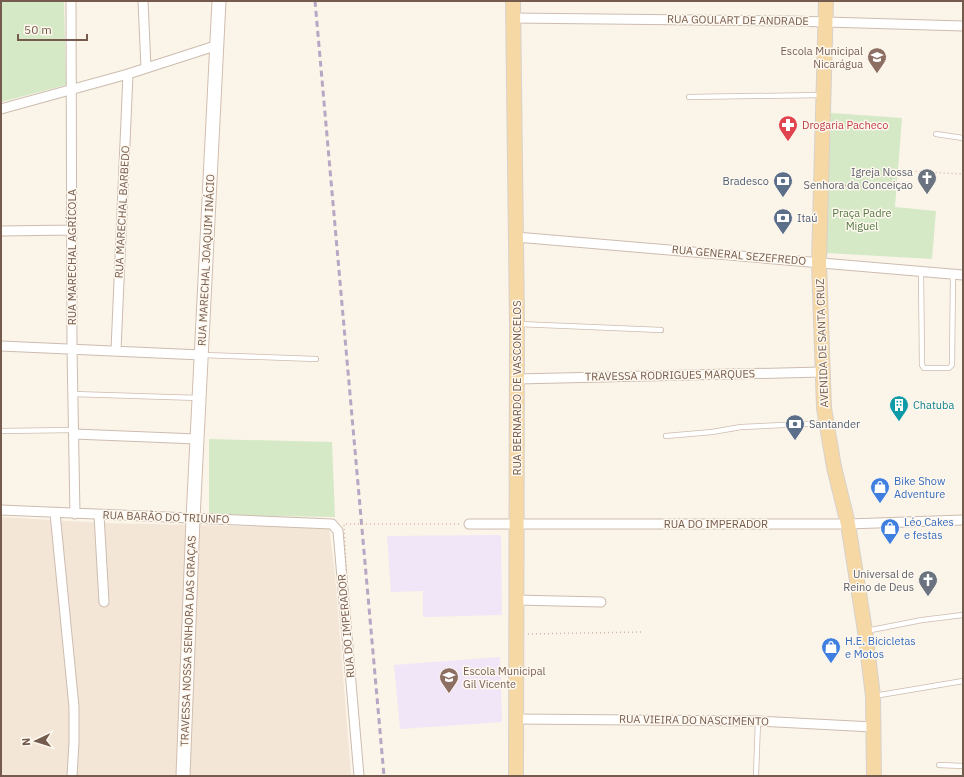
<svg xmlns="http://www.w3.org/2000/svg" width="964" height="777" viewBox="0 0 964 777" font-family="'IBM Plex Sans',sans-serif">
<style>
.residential{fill:#f3e6d7}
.education{fill:#f1e5f8}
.green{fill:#d5e9c7}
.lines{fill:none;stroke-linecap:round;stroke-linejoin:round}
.lane-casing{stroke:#cdbcaf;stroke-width:6}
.street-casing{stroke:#cdbcaf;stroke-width:11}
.secondary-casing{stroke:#d2beaf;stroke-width:15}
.primary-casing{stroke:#d8d1cd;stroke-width:16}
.path{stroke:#d5b7a4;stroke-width:1.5;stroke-dasharray:1 3;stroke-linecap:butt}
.lane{stroke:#fff;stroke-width:4.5}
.street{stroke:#fff;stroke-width:9}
.secondary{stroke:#fff;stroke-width:13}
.primary{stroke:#f6d8a5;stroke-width:14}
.rail{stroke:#b7a7c5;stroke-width:3;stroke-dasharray:6 4;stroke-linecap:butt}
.path-bridge{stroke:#d5b7a4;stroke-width:1.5;stroke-dasharray:1 3;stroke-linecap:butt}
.labels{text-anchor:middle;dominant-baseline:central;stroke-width:3;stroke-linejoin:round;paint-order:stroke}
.street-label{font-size:11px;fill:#755b4d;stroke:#fef8ef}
.education-label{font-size:11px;fill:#785e54;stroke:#fef8ef;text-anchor:end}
.health-label{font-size:11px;fill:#be3a42;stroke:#fef8ef;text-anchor:start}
.worship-label{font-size:11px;fill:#5b616d;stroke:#fef8ef;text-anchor:end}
.service-label{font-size:11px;fill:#4e5e75;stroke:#fef8ef;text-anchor:start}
.park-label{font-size:11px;fill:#557945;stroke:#fef8ef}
.culture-label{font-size:11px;fill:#0d838f;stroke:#fef8ef;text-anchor:start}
.shop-label{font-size:11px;fill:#366cbe;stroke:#fef8ef;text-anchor:start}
</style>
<rect width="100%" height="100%" fill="#fbf4e8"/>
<path class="residential" d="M 1,517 L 103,523 L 329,528 L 335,574 L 351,776 L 1,776 Z"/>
<path class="education" d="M 501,535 L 502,615 L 423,617 L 423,591 L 391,592 L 387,536 Z
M 500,657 L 502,722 L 400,729 L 394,665 Z"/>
<path class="green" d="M 1,1 L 64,1 L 66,85 L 1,102 Z
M 831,113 L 902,118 L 895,207 L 936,211 L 932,259 L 826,253 Z
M 209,439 L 332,442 L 335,517 L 209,515 Z"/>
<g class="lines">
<defs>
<path id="lane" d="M 689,97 L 822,95
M 936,134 L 963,138
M 921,272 L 922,365 L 924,368 L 949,368 L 952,365 L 953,275
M 519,324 L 661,330
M 203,355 L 316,359
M 73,394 L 199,398
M 1,431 L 73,430
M 666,436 L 712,432 L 741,427 L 825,423
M 866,631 L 922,620 L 963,615
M 874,696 L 963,681
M 939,765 L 963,766
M 756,776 L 758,721"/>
<path id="street" d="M 71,1 L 72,349 L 75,514
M 143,1 L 146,68
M 512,18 L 792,21 L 963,26
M 1,109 L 128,74 L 218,45
M 1,231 L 72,230
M 516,237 L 963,275
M 1,346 L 201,355
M 116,350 L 128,74
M 517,379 L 822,372
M 74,434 L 197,439
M 1,510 L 332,524 L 338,531 L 359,776
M 55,513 L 74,707 L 74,743 L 72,776
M 99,515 L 104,602
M 469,524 L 848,524 L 963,520
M 516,600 L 601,602
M 516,719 L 758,721 L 873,727"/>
<path id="secondary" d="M 183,776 L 193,519 L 219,1"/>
<path id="primary" d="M 513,1 L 517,324 L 516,776
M 826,1 L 819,262 L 824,408 L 834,467 L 848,524 L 865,631 L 873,696 L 874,776"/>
</defs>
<use href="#lane" class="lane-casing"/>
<use href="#street" class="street-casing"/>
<use href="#secondary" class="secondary-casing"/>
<use href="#primary" class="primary-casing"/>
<path class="path" d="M 833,184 L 890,189 L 892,170 L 963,174
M 528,634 L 641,632"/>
<use href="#lane" class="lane"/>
<use href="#street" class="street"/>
<use href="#secondary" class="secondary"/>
<use href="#primary" class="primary"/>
<path class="rail" d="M 315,1 L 384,776"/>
<path class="path-bridge" d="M 348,614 L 344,524 L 460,524"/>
</g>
<defs>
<symbol id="school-pin" viewBox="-11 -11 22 30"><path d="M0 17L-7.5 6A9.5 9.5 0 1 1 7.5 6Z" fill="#8d6e63" stroke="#fef8ef"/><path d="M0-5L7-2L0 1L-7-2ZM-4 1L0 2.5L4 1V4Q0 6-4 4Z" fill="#fff"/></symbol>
<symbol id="pharmacy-pin" viewBox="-11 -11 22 30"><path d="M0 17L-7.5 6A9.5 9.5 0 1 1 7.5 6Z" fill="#e0444e" stroke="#fef8ef"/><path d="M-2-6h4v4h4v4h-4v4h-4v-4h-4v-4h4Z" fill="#fff"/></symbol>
<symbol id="church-pin" viewBox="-11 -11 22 30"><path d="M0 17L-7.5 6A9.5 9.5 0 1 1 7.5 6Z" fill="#6b7280" stroke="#fef8ef"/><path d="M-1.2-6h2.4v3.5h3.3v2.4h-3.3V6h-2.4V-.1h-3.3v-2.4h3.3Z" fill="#fff"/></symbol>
<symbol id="bank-pin" viewBox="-11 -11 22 30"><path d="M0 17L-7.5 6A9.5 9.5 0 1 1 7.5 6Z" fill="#5c6f8a" stroke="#fef8ef"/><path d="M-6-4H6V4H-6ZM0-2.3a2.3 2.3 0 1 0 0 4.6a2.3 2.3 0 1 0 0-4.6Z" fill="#fff"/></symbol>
<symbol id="building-pin" viewBox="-11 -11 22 30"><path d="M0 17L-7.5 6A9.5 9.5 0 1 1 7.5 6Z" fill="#0f9aa8" stroke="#fef8ef"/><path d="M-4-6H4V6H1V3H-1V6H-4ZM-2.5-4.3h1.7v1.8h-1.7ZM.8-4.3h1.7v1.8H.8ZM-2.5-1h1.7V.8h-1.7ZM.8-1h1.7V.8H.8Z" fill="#fff"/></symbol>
<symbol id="shop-pin" viewBox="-11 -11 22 30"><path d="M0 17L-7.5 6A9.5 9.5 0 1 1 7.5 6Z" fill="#3f7fe0" stroke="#fef8ef"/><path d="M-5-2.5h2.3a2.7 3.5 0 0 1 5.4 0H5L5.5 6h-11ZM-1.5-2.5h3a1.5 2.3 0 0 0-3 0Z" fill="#fff"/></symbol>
</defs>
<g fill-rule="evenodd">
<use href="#school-pin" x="866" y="46" width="22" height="30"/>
<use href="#pharmacy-pin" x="777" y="114" width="22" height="30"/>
<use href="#church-pin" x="916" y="167" width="22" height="30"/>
<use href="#bank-pin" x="772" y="170" width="22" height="30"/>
<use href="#bank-pin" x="772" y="207" width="22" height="30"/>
<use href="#building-pin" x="888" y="394" width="22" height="30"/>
<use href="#bank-pin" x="784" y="413" width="22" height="30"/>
<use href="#shop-pin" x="869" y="476" width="22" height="30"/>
<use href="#shop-pin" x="879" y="517" width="22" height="30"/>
<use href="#church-pin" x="917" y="569" width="22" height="30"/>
<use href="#shop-pin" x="820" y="636" width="22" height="30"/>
<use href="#school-pin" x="438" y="666" width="22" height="30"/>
</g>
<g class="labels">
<g class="street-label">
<text transform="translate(738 20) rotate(1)">RUA GOULART DE ANDRADE</text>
<text transform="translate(122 212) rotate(-87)">RUA MARECHAL BARBEDO</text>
<text transform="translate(739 255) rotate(5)">RUA GENERAL SEZEFREDO</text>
<text transform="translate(72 257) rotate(-90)">RUA MARECHAL AGRÍCOLA</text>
<text transform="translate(206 260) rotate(-87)">RUA MARECHAL JOAQUIM INÁCIO</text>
<text transform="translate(822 343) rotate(-92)">AVENIDA DE SANTA CRUZ</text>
<text transform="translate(670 375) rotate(-1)">TRAVESSA RODRIGUES MARQUES</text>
<text transform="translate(517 388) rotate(-90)">RUA BERNARDO DE VASCONCELOS</text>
<text transform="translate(166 517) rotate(2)">RUA BARÃO DO TRIUNFO</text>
<text x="716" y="524">RUA DO IMPERADOR</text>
<text transform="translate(346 626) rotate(-95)">RUA DO IMPERADOR</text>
<text transform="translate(188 641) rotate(-88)">TRAVESSA NOSSA SENHORA DAS GRAÇAS</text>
<text transform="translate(694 720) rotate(1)">RUA VIEIRA DO NASCIMENTO</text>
</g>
<g class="education-label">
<text x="863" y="51">Escola Municipal<tspan x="863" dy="13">Nicarágua</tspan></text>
<text x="463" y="671" text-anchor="start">Escola Municipal<tspan x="463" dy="13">Gil Vicente</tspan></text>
</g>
<g class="health-label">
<text x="802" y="125">Drogaria Pacheco</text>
</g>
<g class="worship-label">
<text x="913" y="172">Igreja Nossa<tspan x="913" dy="13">Senhora da Conceiçao</tspan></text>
<text x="914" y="574">Universal de<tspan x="914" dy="13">Reino de Deus</tspan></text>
</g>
<g class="service-label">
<text x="769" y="181" text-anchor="end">Bradesco</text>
<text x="797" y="218">Itaú</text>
<text x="809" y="424">Santander</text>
</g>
<g class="park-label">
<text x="862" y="213">Praça Padre<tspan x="862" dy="13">Miguel</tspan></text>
</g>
<g class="culture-label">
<text x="913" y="405">Chatuba</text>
</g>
<g class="shop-label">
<text x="894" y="481">Bike Show<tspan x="894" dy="13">Adventure</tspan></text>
<text x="904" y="522">Léo Cakes<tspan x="904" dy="13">e festas</tspan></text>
<text x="845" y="641">H.E. Bicicletas<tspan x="845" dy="13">e Motos</tspan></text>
</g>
</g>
<rect width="964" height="777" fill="none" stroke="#755b4d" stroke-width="4"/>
<g transform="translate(36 741) rotate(266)" stroke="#fef8ef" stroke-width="3" paint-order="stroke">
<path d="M0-3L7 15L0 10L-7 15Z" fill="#755b4d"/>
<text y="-6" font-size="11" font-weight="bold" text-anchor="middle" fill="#755b4d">N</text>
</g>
<path d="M18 34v6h69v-6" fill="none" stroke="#755b4d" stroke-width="2"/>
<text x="24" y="34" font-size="12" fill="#755b4d" stroke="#fef8ef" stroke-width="3" paint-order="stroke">50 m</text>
</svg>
